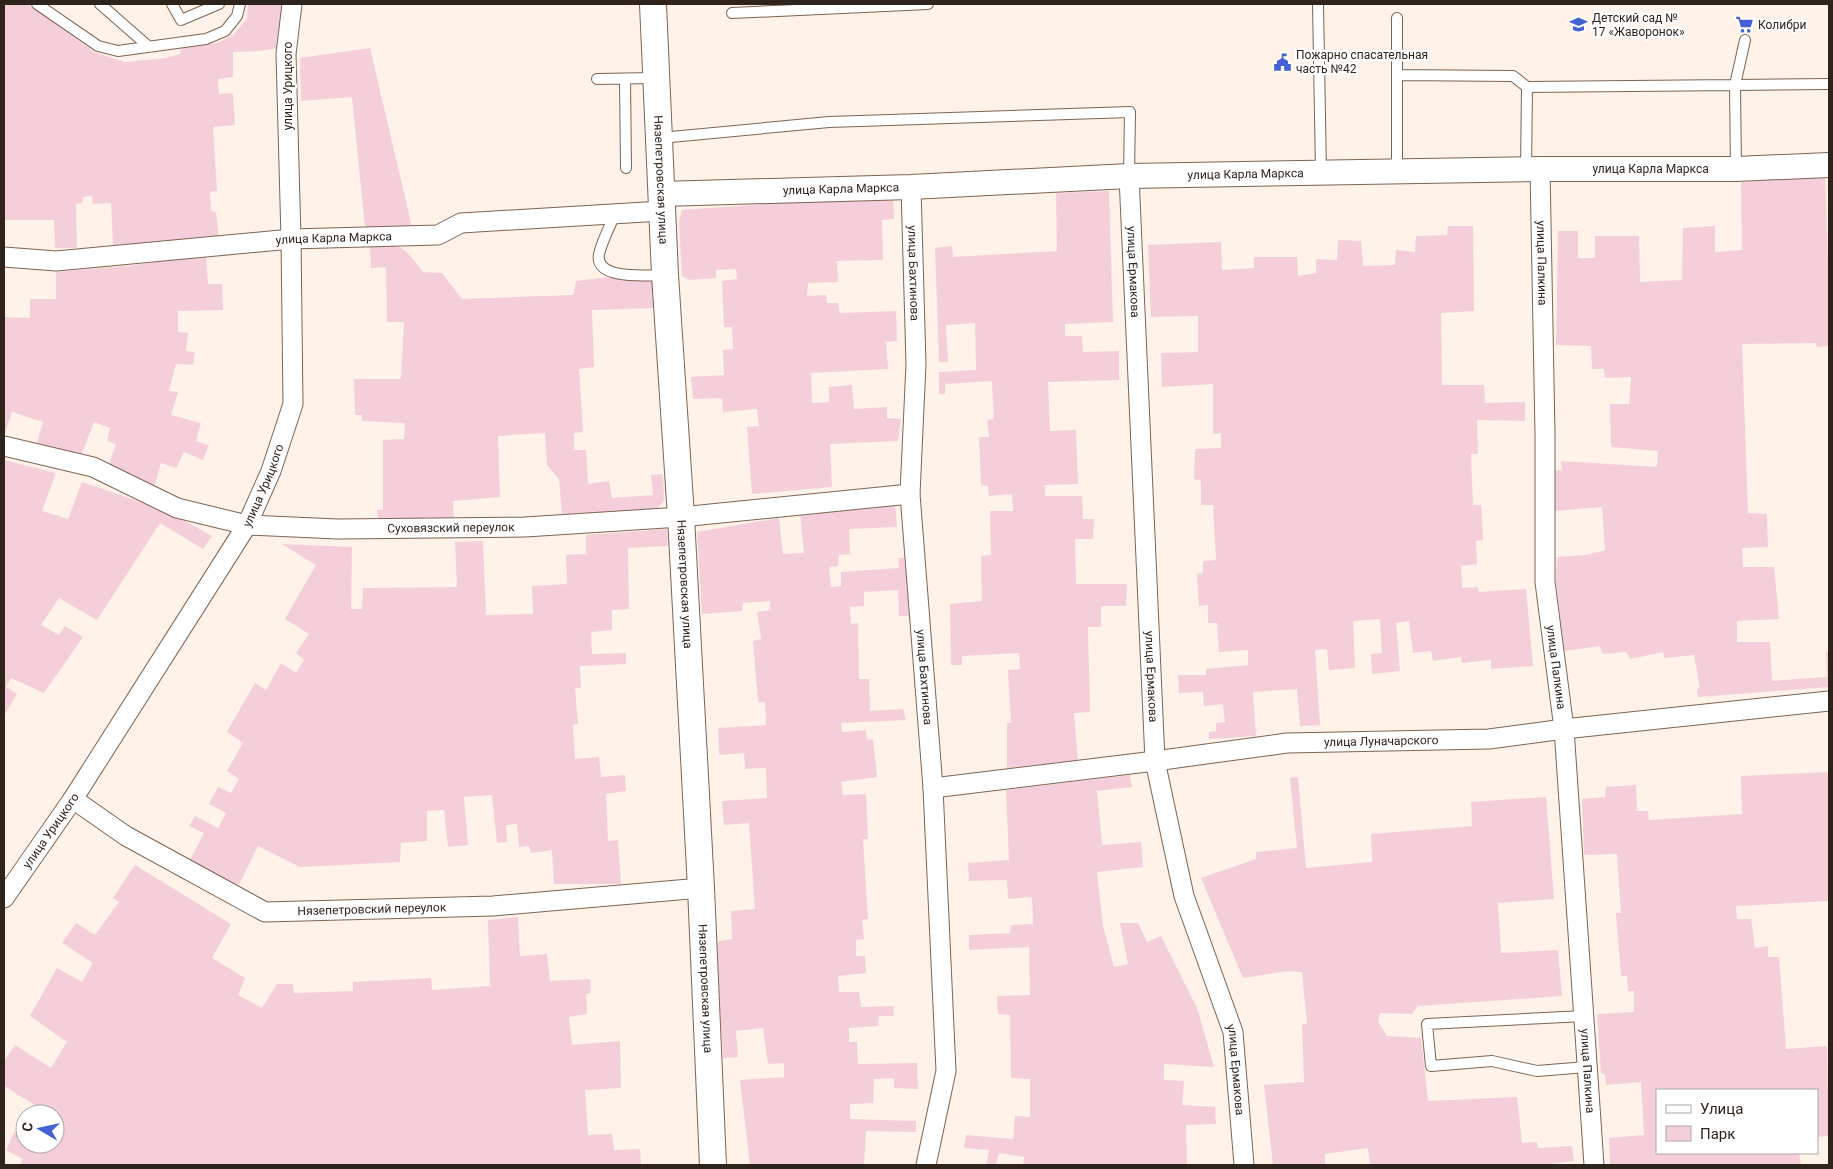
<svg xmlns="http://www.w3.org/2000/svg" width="1833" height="1169" viewBox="0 0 1833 1169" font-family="Roboto,sans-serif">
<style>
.green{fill:#f4cfda}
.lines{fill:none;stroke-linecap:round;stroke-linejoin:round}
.service-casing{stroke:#7e6450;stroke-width:12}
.minor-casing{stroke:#7e6450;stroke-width:21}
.tertiary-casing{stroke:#7e6450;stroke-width:26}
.secondary-casing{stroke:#7e6450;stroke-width:28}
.service{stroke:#fff;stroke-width:10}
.minor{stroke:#fff;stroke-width:19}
.tertiary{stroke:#fff;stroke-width:24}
.secondary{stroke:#fff;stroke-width:26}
.labels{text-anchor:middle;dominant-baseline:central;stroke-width:4.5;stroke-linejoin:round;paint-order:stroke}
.poi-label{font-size:12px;fill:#2f241c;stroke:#fff;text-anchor:start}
.street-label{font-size:12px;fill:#2f241c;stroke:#fff}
</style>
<rect width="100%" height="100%" fill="#fff2e9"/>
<path class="green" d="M 4,4 L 28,4 L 94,52 L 124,62 L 166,58 L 180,54 L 181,48 L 217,43 L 233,35 L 247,19 L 248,4 L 284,4 L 278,48 L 260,51 L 233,52 L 233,77 L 218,79 L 219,94 L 233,93 L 235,125 L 213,127 L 217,191 L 210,192 L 211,211 L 216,212 L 219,239 L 113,245 L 111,203 L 93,204 L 92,196 L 83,197 L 82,203 L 76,204 L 77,248 L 55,248 L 54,220 L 4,220 Z
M 370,48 L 412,227 L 365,227 L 352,97 L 301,101 L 300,58 Z
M 1825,176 L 1829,287 L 1829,346 L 1817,347 L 1816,343 L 1742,344 L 1748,513 L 1767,514 L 1768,547 L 1742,548 L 1743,567 L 1774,567 L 1779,619 L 1737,621 L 1737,642 L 1770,642 L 1772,681 L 1827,677 L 1826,652 L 1829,652 L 1829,687 L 1698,697 L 1697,689 L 1700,688 L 1694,655 L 1664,658 L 1663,652 L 1630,659 L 1626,652 L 1603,654 L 1600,646 L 1564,651 L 1556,583 L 1557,557 L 1586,555 L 1605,550 L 1602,507 L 1555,511 L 1551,470 L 1562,470 L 1561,461 L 1657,467 L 1658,451 L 1611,447 L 1610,404 L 1629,404 L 1631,377 L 1605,378 L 1604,369 L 1592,369 L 1591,346 L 1556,345 L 1558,231 L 1578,231 L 1578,258 L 1595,258 L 1595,236 L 1639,236 L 1640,282 L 1682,280 L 1683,228 L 1715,226 L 1715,252 L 1742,250 L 1741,182 Z
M 1109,191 L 1113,322 L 1065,324 L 1065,336 L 1082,336 L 1083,352 L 1119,351 L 1119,380 L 1048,382 L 1050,431 L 1076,430 L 1078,484 L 1045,485 L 1045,496 L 1082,496 L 1083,519 L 1094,519 L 1093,539 L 1075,539 L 1076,584 L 1127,584 L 1126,606 L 1101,606 L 1101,627 L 1088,627 L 1090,712 L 1074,713 L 1078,761 L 1007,768 L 1007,723 L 1011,723 L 1008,670 L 1020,669 L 1019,653 L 962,656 L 962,665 L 951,665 L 950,604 L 982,601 L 981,556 L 991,555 L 990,511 L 1013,511 L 1012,494 L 989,496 L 988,486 L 981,485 L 979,437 L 989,437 L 987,420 L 994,419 L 992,381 L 945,384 L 945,394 L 939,394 L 939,372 L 976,370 L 975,323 L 946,325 L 948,362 L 939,362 L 935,248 L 952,246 L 953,257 L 1057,251 L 1056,193 Z
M 893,197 L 894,219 L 882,220 L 883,260 L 837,261 L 838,282 L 808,283 L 807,296 L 826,295 L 827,303 L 838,303 L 840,313 L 896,311 L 897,341 L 886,342 L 888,369 L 811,373 L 812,403 L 829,402 L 829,387 L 852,385 L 854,409 L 887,407 L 887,418 L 901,419 L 898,441 L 830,444 L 832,487 L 752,494 L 747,427 L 759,426 L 757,409 L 723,412 L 722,398 L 693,399 L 691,377 L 724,375 L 723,350 L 733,349 L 732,327 L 724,327 L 722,281 L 737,279 L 736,269 L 716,270 L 716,278 L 689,280 L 682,276 L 679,222 L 682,210 L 776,203 Z
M 1448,226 L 1473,226 L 1474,311 L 1441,313 L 1442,385 L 1484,385 L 1485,403 L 1525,402 L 1525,421 L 1477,420 L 1478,454 L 1471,454 L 1473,505 L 1481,505 L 1483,540 L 1476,541 L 1477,564 L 1461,566 L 1462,588 L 1478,587 L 1479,592 L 1526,589 L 1533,666 L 1491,669 L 1491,660 L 1462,663 L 1461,657 L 1433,661 L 1431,651 L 1413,653 L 1409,621 L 1396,623 L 1400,671 L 1372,674 L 1371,654 L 1382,653 L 1380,619 L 1353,621 L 1355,668 L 1329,670 L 1327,649 L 1315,650 L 1320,725 L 1300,726 L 1297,689 L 1253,692 L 1256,736 L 1209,739 L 1209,732 L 1216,731 L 1216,723 L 1225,722 L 1223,704 L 1204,706 L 1203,692 L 1179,693 L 1178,675 L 1206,675 L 1206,669 L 1248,665 L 1248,650 L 1219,652 L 1217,623 L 1208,623 L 1208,605 L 1199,606 L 1197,574 L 1203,573 L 1203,561 L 1216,560 L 1213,505 L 1201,505 L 1201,481 L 1194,479 L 1195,449 L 1221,448 L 1221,433 L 1213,434 L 1213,384 L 1162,387 L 1161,353 L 1198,352 L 1198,316 L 1151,317 L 1148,245 L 1221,242 L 1222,270 L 1254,268 L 1254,257 L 1297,257 L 1298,276 L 1316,273 L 1316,259 L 1337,260 L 1338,240 L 1361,241 L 1363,266 L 1395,265 L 1396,250 L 1415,252 L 1416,236 L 1447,235 Z
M 370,245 C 404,244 402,246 423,272 L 442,273 L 462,299 L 573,295 L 576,281 L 609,277 L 653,277 L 655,308 L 592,310 L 594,367 L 579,369 L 583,432 L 574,433 L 574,450 L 586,450 L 588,484 L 609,481 L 612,498 L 653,495 L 651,475 L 663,474 L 664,501 L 655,511 L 562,514 L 559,479 L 547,465 L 545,433 L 498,436 L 500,497 L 453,501 L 454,520 L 378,518 L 377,510 L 383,510 L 383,440 L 404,439 L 405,423 L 362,421 L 362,415 L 355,415 L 354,379 L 401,379 L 404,322 L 387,322 L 386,267 L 371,268 Z
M 206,255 L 208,284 L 222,284 L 223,310 L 178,311 L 178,332 L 188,333 L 186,351 L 195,352 L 193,365 L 176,364 L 169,391 L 178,392 L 171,415 L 201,423 L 196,441 L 209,445 L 203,460 L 184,452 L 176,468 L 161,463 L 154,487 L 108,467 L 116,444 L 107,441 L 110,428 L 94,422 L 80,458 L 36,446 L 43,422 L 12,412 L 4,437 L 4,317 L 30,318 L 30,299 L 56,299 L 56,272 L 134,265 Z
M 4,460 L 56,473 L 42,511 L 68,519 L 82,482 L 167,511 L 212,536 L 203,549 L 160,523 L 97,620 L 59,598 L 41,625 L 59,635 L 65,626 L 83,637 L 44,693 L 11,678 L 6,687 L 17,694 L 4,716 Z
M 895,504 L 897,527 L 849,529 L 850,554 L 839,555 L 838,566 L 829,567 L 831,587 L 841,586 L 841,572 L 899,568 L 898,558 L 906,558 L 909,616 L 899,616 L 898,590 L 864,592 L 864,606 L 850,607 L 851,624 L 858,623 L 859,679 L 869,679 L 870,711 L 903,709 L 906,720 L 841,723 L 842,732 L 866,730 L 867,740 L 873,739 L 877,777 L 841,782 L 843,795 L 866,794 L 868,839 L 863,839 L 868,919 L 862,920 L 864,939 L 856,940 L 856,956 L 865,956 L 866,973 L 838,976 L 839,992 L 859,992 L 861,1007 L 893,1006 L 894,1016 L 879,1016 L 878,1026 L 849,1028 L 849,1042 L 857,1042 L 858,1064 L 917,1063 L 918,1089 L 894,1088 L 894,1078 L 874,1079 L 873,1103 L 850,1104 L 850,1119 L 916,1121 L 916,1132 L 866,1131 L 864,1165 L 750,1165 L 740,1080 L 784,1077 L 784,1063 L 768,1064 L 763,1028 L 736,1031 L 738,1057 L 723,1058 L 716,942 L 732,939 L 731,911 L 755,909 L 749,823 L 724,825 L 722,801 L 767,798 L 766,768 L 745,769 L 744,753 L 719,755 L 718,728 L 766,725 L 765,702 L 758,702 L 753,641 L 761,639 L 757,612 L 770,610 L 770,601 L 743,603 L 742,611 L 702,614 L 697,532 L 779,518 L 783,554 L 804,553 L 800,514 Z
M 667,529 L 668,546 L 628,548 L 629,609 L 612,610 L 612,630 L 591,632 L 592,654 L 626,653 L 626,664 L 580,666 L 581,688 L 575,688 L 578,724 L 573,725 L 575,759 L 599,757 L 601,777 L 625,775 L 626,791 L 606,794 L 608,841 L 618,840 L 621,884 L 554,884 L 552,850 L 531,853 L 529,846 L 519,847 L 517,824 L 506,825 L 507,842 L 497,843 L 492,795 L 464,797 L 468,845 L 448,847 L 444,810 L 427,811 L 427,841 L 401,843 L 400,862 L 300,867 L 258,846 L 239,885 L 189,862 L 204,833 L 189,826 L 195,816 L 218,828 L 226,813 L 209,804 L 218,787 L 231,793 L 239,779 L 227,771 L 243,743 L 227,732 L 255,683 L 266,690 L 281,663 L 296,673 L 304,660 L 296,653 L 309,634 L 285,619 L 316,565 L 282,544 L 352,547 L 351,609 L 362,609 L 363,588 L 457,587 L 455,542 L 483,541 L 486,615 L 533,614 L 532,586 L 567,584 L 566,555 L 586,554 L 586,535 Z
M 1829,772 L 1829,901 L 1736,906 L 1737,919 L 1751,919 L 1755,948 L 1768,946 L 1768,957 L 1779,957 L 1786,1049 L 1827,1046 L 1829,1136 L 1817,1137 L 1817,1090 L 1657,1090 L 1657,1153 L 1799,1153 L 1801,1165 L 1610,1165 L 1609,1138 L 1644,1135 L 1641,1082 L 1606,1085 L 1605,1075 L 1601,1073 L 1597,1014 L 1634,1012 L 1634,991 L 1628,991 L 1627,976 L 1621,976 L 1616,913 L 1621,913 L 1617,854 L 1584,855 L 1582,799 L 1605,797 L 1606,787 L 1636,785 L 1637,811 L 1648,811 L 1649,820 L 1742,814 L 1741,776 Z
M 1130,775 L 1132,787 L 1097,791 L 1102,845 L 1141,842 L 1143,867 L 1097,872 L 1103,926 L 1114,967 L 1128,964 L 1120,923 L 1138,923 L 1147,942 L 1161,936 L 1197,1008 L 1214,1067 L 1164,1064 L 1164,1080 L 1184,1081 L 1182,1105 L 1215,1107 L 1216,1124 L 1186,1125 L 1187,1165 L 1023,1165 L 1024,1157 L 999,1153 L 996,1165 L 986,1165 L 989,1150 L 964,1148 L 966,1135 L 1013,1139 L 1015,1116 L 1030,1117 L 1030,1079 L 1011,1078 L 1010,1015 L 998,1014 L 997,996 L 1030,995 L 1029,947 L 969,950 L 969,935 L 1010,933 L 1011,925 L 1033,924 L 1032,897 L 1008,899 L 1007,880 L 969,881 L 968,863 L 1009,860 L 1006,790 Z
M 1298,777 L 1306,868 L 1372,862 L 1371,834 L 1472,826 L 1471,802 L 1546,797 L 1554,899 L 1498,903 L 1501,953 L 1558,950 L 1562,996 L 1418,1006 L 1412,1014 L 1380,1013 L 1378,1022 L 1387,1036 L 1421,1038 L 1428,1101 L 1517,1097 L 1522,1143 L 1537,1142 L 1538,1148 L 1572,1146 L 1574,1161 L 1541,1165 L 1370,1165 L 1368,1148 L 1325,1154 L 1325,1165 L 1273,1165 L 1264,1085 L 1304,1082 L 1302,1025 L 1307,1023 L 1302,972 L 1287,971 L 1243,978 L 1201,878 L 1256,859 L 1256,852 L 1297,848 L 1290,778 Z
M 135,865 L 231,924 L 212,958 L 245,978 L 238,995 L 262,1008 L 277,984 L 293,984 L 294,993 L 353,991 L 353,982 L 431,978 L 432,990 L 490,986 L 488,920 L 518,917 L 520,956 L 547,954 L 550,981 L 590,979 L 591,993 L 586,994 L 587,1014 L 569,1017 L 572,1045 L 620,1041 L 621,1088 L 585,1090 L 588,1135 L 612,1134 L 614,1150 L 640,1149 L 641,1165 L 20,1165 L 23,1159 L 6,1150 L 14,1132 L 25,1137 L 25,1144 L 55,1144 L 55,1114 L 41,1114 L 43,1110 L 4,1086 L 4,1061 L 15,1045 L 51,1068 L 67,1042 L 30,1016 L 57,968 L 82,982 L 93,963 L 62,943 L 76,923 L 95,935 L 119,902 L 113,898 Z"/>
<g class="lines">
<defs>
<path id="service" d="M 37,4 L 98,46 L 118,51 L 206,39 L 225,31 L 237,16 L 240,4
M 100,4 L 148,46
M 172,4 L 181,20 L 219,4
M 1318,4 L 1321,173
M 732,13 L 928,4
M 1397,75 L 1397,18
M 597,79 L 655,78
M 625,79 L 626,168
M 660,138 L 829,122 L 1130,112 L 1129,176
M 1526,169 L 1527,87 L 1735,85 L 1745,40
M 1736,169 L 1735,85 L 1829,84
M 1397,171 L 1397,75 L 1513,76 L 1527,87
M 615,214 C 610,226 602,241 599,254 C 594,281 649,275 665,275
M 1584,1016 L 1427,1024 L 1431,1066 L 1492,1061 L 1537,1071 L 1587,1067"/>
<g id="minor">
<path id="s1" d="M 1540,169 L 1545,434 L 1545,582 L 1564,729 L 1594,1165"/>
<path id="s2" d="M 1129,176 L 1155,761 L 1184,896 L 1233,1032 L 1244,1165"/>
<path id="s3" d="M 911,187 L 916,364 L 910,494 L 933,788 L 946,1071 L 926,1165"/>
<path id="s4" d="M 4,257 L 56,261 L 291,239 L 438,235 L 461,223 L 662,211"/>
<path id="s5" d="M 4,446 L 93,467 L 177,508 L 247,525 L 337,529 L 525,527 L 681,517 L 910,494"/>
<path id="s6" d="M 933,788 L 1155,761 L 1287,743 L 1489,739 L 1564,729 L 1829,701"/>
<path id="s7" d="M 73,799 L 126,836 L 265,912 L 493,906 L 701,888"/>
<path id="s8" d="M 4,898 L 73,799 L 247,525 L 271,471 L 293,404 L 291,239 L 286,54 L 292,4"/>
</g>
<g id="tertiary">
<path id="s9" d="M 661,194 L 911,187 L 1129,176 L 1540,169 L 1736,169 L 1829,165"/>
</g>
<g id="secondary">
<path id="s10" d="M 653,4 L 665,275 L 681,517 L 701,888 L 713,1165"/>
</g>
</defs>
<use href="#service" class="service-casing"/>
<use href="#minor" class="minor-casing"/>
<use href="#tertiary" class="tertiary-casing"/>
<use href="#secondary" class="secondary-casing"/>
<use href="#service" class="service"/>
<use href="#minor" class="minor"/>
<use href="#tertiary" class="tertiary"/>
<use href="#secondary" class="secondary"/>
</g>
<defs>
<symbol id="school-bare" viewBox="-9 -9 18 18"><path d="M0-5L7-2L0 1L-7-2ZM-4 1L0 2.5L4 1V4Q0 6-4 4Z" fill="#4462d5" stroke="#fff" stroke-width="2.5" paint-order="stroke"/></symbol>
<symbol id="supermarket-bare" viewBox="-9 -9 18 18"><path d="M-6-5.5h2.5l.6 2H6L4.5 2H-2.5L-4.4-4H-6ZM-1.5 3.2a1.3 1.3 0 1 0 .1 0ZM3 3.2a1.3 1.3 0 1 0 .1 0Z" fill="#4462d5" stroke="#fff" stroke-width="2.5" paint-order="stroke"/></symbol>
<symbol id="civic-bare" viewBox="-9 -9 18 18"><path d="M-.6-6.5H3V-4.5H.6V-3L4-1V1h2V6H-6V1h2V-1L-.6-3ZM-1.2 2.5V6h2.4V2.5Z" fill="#4462d5" stroke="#fff" stroke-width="2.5" paint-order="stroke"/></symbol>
</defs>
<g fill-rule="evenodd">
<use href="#school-bare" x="1566" y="12" width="25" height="25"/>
<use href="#supermarket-bare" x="1732" y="12" width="25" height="25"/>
<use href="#civic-bare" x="1270" y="50" width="25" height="25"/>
</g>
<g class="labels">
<g class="poi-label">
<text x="1592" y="18">Детский сад №<tspan x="1592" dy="14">17 «Жаворонок»</tspan></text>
<text x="1758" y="25">Колибри</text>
<text x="1296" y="55">Пожарно спасательная<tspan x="1296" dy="14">часть №42</tspan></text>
</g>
<g class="street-label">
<text transform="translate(288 86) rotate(-90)">улица Урицкого</text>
<text stroke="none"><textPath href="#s9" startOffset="990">улица Карла Маркса</textPath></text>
<text stroke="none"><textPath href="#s9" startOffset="585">улица Карла Маркса</textPath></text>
<text stroke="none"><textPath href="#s10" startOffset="176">Нязепетровская улица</textPath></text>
<text stroke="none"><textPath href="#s9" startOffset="180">улица Карла Маркса</textPath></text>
<text stroke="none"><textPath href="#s4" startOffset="331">улица Карла Маркса</textPath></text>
<text stroke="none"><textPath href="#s1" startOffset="94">улица Палкина</textPath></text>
<text stroke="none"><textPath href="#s2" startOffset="96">улица Ермакова</textPath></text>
<text stroke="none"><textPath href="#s3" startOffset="86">улица Бахтинова</textPath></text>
<text stroke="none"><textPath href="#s8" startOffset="488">улица Урицкого</textPath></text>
<text stroke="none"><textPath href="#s5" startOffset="461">Суховязский переулок</textPath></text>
<text stroke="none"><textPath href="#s10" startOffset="581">Нязепетровская улица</textPath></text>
<text stroke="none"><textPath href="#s1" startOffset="499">улица Палкина</textPath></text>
<text stroke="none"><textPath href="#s3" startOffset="491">улица Бахтинова</textPath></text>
<text stroke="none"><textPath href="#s2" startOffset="501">улица Ермакова</textPath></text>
<text stroke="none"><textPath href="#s6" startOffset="451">улица Луначарского</textPath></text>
<text stroke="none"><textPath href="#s8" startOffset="82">улица Урицкого</textPath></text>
<text stroke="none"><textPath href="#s7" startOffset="330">Нязепетровский переулок</textPath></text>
<text stroke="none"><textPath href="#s10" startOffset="986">Нязепетровская улица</textPath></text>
<text stroke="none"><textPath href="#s2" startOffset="906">улица Ермакова</textPath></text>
<text stroke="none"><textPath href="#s1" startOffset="904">улица Палкина</textPath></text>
</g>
</g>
<rect width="1833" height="1169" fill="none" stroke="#2f241c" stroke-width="10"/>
<rect x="1656" y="1089" width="162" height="65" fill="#ffffff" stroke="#aca7a4"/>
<rect x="1666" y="1105" width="25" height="8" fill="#ffffff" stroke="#aca7a4"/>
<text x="1700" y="1114" font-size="15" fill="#2f241c">Улица</text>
<rect x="1666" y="1126" width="25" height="15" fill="#f4cfda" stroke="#aca7a4"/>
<text x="1700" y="1139" font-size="15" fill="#2f241c">Парк</text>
<g transform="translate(40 1129) rotate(279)"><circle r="24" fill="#ffffff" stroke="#aca7a4"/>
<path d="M0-4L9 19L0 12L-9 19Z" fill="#4462d5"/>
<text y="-8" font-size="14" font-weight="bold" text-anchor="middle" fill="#2f241c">С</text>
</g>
</svg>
